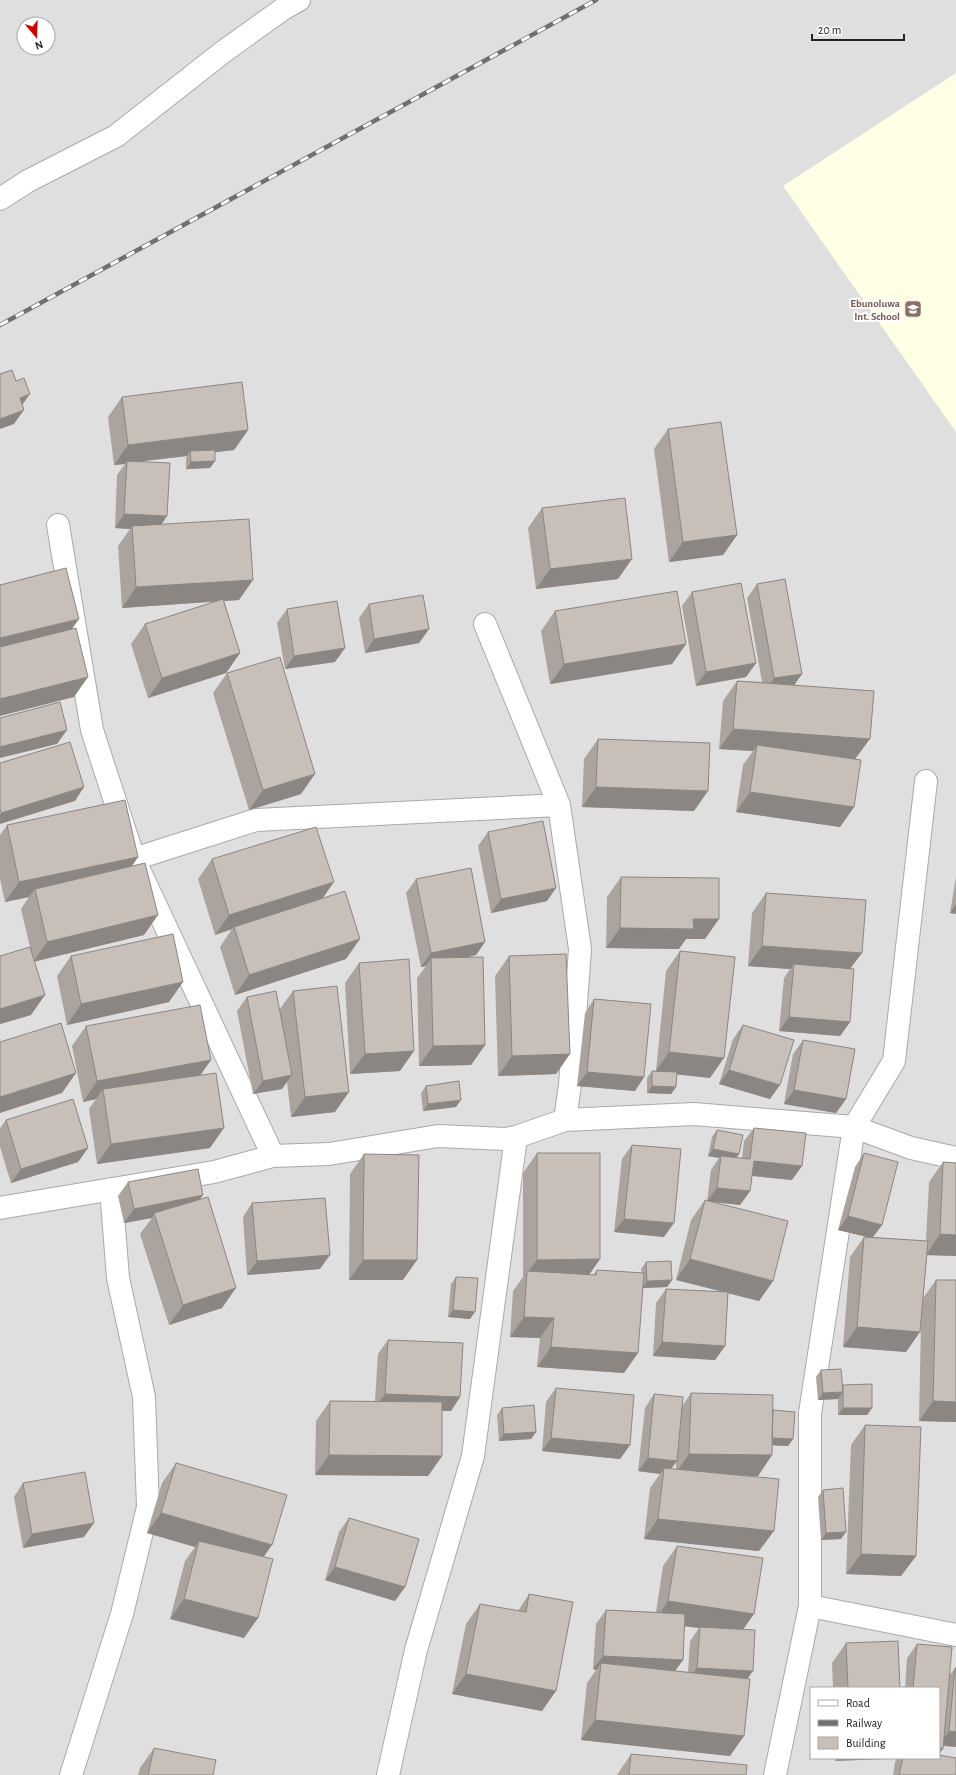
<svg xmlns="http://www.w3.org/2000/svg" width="956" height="1775" viewBox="0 0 956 1775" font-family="'Alegreya Sans',sans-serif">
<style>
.residential{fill:#e0dfdf;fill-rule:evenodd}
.education{fill:#ffffe5}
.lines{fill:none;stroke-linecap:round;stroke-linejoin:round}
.minor-casing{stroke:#a9a9a9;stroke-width:24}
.minor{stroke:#fff;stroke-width:22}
.rail-casing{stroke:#707070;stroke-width:4.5}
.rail{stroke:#fff;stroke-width:3;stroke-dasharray:9;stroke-linecap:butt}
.wall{fill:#aba49e;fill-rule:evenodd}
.shaded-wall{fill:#8b8681}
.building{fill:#c7bfb8;stroke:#8b8681}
.labels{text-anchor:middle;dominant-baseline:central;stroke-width:4;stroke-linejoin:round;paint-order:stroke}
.education-label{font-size:11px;font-weight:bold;fill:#785e54;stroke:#fff;text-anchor:end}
</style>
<rect width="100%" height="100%" fill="#f2efe9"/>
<path class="residential" d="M 0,0 L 956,0 L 956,1775 L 0,1775 ZM 24,24 L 48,24 L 48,48 L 24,48 ZM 811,1688 L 939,1688 L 939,1758 L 811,1758 Z"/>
<path class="education" d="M 956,73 L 956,432 L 783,186 Z"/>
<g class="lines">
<defs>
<path id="minor" d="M 0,199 L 28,181 L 116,136 L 223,52 L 283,9 L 299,0
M 58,525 L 92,730 L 134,859 L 273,1156
M 485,624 L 559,805 L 580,949 L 570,1085 L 565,1120
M 134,859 L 256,820 L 559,805
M 0,1208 L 214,1172 L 273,1156 L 329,1154 L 438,1136 L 505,1139 L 516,1137 L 565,1120 L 694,1114 L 854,1127 L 911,1148 L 956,1158
M 810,1606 L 956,1635
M 71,1775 L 122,1614 L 148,1507 L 144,1397 L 118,1278 L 111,1189
M 388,1775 L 416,1650 L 473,1456 L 516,1137
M 775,1775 L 810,1606 L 810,1413 L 854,1127 L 894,1061 L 926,781"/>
</defs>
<use href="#minor" class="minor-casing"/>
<use href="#minor" class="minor"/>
<defs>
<path id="rail" d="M 0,325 L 596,0"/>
</defs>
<use href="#rail" class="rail-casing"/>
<use href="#rail" class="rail"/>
</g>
<path class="wall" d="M 122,397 L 248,430 L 234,450 L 215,452 L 215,461 L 210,468 L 186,469 L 186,458 L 187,456 L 142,461 L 162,524 L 239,600 L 224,601 L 240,653 L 226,673 L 148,698 L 131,644 L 145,624 L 217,601 L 122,608 L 118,546 L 130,529 L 115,528 L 117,475 L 125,464 L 114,465 L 108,417 Z
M 668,429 L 737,535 L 723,555 L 669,562 L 654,449 Z
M 542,508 L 618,579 L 536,589 L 528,528 Z
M 757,584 L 802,674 L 794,685 L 856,759 L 854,807 L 840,827 L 736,812 L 743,765 L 753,751 L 719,749 L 723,701 L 737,681 L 762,682 L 747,598 Z
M 692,592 L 756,663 L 746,677 L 696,686 L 682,606 Z
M 369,604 L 429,629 L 419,643 L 365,653 L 359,618 Z
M 287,609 L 335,662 L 285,669 L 277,623 Z
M 555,611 L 686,644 L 672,664 L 550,684 L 541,631 Z
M 227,673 L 301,794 L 249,810 L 213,693 Z
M 598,739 L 694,811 L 582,807 L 584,759 Z
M 7,825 L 138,857 L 132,866 L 144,935 L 35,961 L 31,1015 L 0,1024 L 0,956 L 30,947 L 21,909 L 29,897 L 5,902 L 0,879 L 0,835 Z
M 488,832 L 547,901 L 491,913 L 478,846 Z
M 212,859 L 322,899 L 346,959 L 235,995 L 220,947 L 232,929 L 215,935 L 198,879 Z
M 621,877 L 705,939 L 686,939 L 679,949 L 606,948 L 607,897 Z
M 956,877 L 956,914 L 950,913 Z
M 416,879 L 485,942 L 476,955 L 469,957 L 485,1045 L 471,1065 L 419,1066 L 417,978 L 426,966 L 421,967 L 406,893 Z
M 766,893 L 851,968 L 850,1022 L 840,1036 L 779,1031 L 784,978 L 790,969 L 748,966 L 752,913 Z
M 680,951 L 710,1078 L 676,1074 L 676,1087 L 671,1094 L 647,1093 L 647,1078 L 652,1071 L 656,1071 L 666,971 Z
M 71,956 L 169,1002 L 67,1025 L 57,976 Z
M 509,956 L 556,1074 L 498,1076 L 495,976 Z
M 359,963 L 400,1071 L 350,1074 L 345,983 Z
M 293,991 L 335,1112 L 291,1117 L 287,1082 L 282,1089 L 253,1094 L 237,1011 L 247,997 L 279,1010 Z
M 594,999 L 644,1077 L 635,1091 L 577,1086 L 585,1013 Z
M 743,1025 L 770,1099 L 719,1084 L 733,1039 Z
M 86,1026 L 211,1060 L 200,1075 L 210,1148 L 97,1164 L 89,1109 L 96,1099 L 83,1102 L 72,1046 Z
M 803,1040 L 846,1099 L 836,1113 L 784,1104 L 793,1054 Z
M 426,1086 L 456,1107 L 423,1111 L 421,1093 Z
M 6,1120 L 88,1148 L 78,1162 L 11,1183 L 0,1147 L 0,1128 Z
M 754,1128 L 792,1180 L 752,1176 L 750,1191 L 740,1205 L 712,1202 L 773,1281 L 759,1301 L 728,1293 L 725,1346 L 715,1360 L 653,1356 L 656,1303 L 666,1289 L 726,1292 L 676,1280 L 691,1220 L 705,1200 L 707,1201 L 711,1170 L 719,1158 L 708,1156 L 712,1137 L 717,1130 L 739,1154 L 736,1158 L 742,1158 L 744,1141 Z
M 632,1145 L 664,1237 L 614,1232 L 622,1159 Z
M 537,1153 L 600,1259 L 589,1275 L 593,1275 L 597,1270 L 642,1273 L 641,1269 L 646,1262 L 672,1280 L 667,1287 L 643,1288 L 624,1373 L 537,1367 L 540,1338 L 510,1337 L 513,1291 L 523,1277 L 523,1173 Z
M 864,1153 L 882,1225 L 873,1237 L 926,1241 L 929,1182 L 943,1162 L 956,1256 L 927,1255 L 923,1298 L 936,1280 L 956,1280 L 956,1422 L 919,1421 L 921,1322 L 906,1352 L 843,1347 L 850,1257 L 864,1237 L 867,1237 L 838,1230 L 855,1167 Z
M 364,1154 L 403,1280 L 349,1280 L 350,1174 Z
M 128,1182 L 200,1200 L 222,1308 L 169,1325 L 140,1234 L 152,1218 L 124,1223 L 118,1196 Z
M 252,1203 L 320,1269 L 247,1275 L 243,1217 Z
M 456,1277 L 470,1319 L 448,1317 L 451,1284 Z
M 388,1340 L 460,1397 L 451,1411 L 442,1411 L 442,1456 L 428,1476 L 315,1475 L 316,1421 L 330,1401 L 375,1401 L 378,1354 Z
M 821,1370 L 842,1386 L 843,1385 L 872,1408 L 867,1415 L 838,1415 L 838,1398 L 838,1399 L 818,1400 L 816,1377 Z
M 556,1388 L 630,1445 L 620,1459 L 542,1451 L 546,1402 Z
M 691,1393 L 773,1410 L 793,1439 L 788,1446 L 772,1445 L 772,1455 L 758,1476 L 735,1475 L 759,1551 L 644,1539 L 650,1488 L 660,1474 L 638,1471 L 645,1408 L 654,1394 L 683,1405 ZM 676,1462 L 676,1469 L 671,1469 Z
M 502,1408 L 536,1432 L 531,1439 L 499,1441 L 497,1415 Z
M 865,1425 L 916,1556 L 901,1576 L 846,1574 L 851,1445 Z
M 176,1463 L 264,1557 L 244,1638 L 170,1619 L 185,1561 L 195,1547 L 147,1533 L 162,1483 Z
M 23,1483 L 84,1537 L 23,1548 L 14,1497 Z
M 823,1490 L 841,1539 L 821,1540 L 818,1497 Z
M 349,1518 L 405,1587 L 395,1601 L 325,1580 L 339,1532 Z
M 677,1546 L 743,1629 L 748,1679 L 730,1756 L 581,1740 L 587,1683 L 596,1670 L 593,1669 L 596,1624 L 606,1610 L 656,1612 L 663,1566 ZM 684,1626 L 699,1628 L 690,1641 L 688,1672 L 675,1671 Z
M 529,1594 L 542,1711 L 452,1694 L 466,1624 L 480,1604 L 518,1611 Z
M 846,1643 L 900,1688 L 833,1688 L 832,1663 Z
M 917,1644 L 949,1676 L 955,1668 L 956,1747 L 943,1746 L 939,1688 L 905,1688 L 907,1658 Z
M 154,1748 L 213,1775 L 138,1775 L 140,1768 Z
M 631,1754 L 746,1775 L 617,1775 Z
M 898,1758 L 939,1758 L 956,1775 L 893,1775 L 895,1762 Z"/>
<path class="shaded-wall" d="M 30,394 L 20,408 L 20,398 Z
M 24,410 L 14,424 L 0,429 L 0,419 Z
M 248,430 L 234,450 L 191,455 L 190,451 L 187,456 L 127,463 L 127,461 L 125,464 L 114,465 L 128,445 Z
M 215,461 L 210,468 L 186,469 L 191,462 Z
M 124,514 L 167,516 L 158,530 L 132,526 L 130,529 L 115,528 Z
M 737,535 L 723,555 L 669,562 L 683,542 Z
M 632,559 L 618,579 L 536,589 L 550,569 Z
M 253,580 L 239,600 L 122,608 L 136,587 Z
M 79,619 L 65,639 L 0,654 L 0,638 Z
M 429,629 L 419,643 L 365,653 L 374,639 Z
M 686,644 L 672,664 L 550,684 L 564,664 Z
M 345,648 L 335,662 L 285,669 L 294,656 Z
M 240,653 L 226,673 L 148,698 L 162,678 Z
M 756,663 L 746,677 L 696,686 L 706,672 Z
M 802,674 L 792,688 L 764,692 L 774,678 Z
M 88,677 L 74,697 L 0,716 L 0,699 Z
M 733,729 L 870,739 L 855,759 L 757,745 L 753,751 L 719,749 Z
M 67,730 L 57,744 L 0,758 L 0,747 Z
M 315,774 L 301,794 L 249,810 L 263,790 Z
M 84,787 L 75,801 L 0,824 L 0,814 L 1,813 Z
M 596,787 L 708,791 L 694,811 L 582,807 Z
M 750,792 L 854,807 L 840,827 L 736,812 Z
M 138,857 L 124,877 L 35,889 L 29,897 L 5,902 L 19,882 Z
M 334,882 L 320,902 L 234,927 L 232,929 L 215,935 L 229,915 Z
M 556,888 L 547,901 L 491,913 L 501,899 Z
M 956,904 L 956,914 L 950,913 Z
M 158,915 L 144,935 L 33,962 L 47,942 Z
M 693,919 L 719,919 L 705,939 L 686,939 L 679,949 L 606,948 L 620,928 Z
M 360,939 L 346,959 L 235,995 L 249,975 Z
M 485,942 L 476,955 L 431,965 L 431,958 L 426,966 L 421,967 L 431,953 Z
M 762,946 L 862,953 L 847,973 L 794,964 L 790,969 L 748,966 Z
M 183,982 L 169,1002 L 67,1025 L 81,1004 Z
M 45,995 L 31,1015 L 0,1024 L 0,1009 Z
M 789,1017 L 850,1022 L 840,1036 L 779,1031 Z
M 485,1045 L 471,1065 L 419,1066 L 433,1046 Z
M 414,1051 L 400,1071 L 350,1074 L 365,1054 Z
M 669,1052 L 724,1058 L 710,1078 L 655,1072 Z
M 570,1054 L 556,1074 L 498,1076 L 512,1056 Z
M 211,1060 L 197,1080 L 103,1089 L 96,1099 L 83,1102 L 97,1081 Z
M 729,1070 L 780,1085 L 770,1099 L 719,1084 Z
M 587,1072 L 644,1077 L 635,1091 L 577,1086 Z
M 76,1073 L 62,1093 L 0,1113 L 0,1097 Z
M 292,1075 L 282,1089 L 253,1094 L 263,1081 Z
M 652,1086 L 676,1087 L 671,1094 L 647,1093 Z
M 794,1090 L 846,1099 L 836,1113 L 784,1104 Z
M 349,1092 L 335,1112 L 291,1117 L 305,1097 Z
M 461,1100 L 456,1107 L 423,1111 L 428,1104 Z
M 224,1128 L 210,1148 L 97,1164 L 111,1144 Z
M 88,1148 L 78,1162 L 11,1183 L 21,1169 Z
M 713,1149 L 739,1154 L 734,1161 L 721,1156 L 719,1158 L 708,1156 Z
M 754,1161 L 802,1166 L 792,1180 L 744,1175 Z
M 717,1188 L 750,1191 L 740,1205 L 707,1201 Z
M 203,1195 L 193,1209 L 154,1213 L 152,1218 L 124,1223 L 134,1209 Z
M 848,1216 L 882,1225 L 872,1238 L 838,1230 Z
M 624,1219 L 674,1223 L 664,1237 L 614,1232 Z
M 940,1234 L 956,1235 L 956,1256 L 926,1255 Z
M 330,1255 L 320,1269 L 247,1275 L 257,1261 Z
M 600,1259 L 586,1279 L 527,1273 L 537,1260 Z
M 690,1259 L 773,1281 L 759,1301 L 676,1280 Z
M 363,1260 L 417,1260 L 403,1280 L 349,1280 Z
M 672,1280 L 667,1287 L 642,1288 L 647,1281 Z
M 236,1288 L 222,1308 L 169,1325 L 183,1305 Z
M 453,1310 L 475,1312 L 470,1319 L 448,1317 Z
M 524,1317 L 554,1318 L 540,1338 L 510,1337 Z
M 857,1327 L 920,1332 L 906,1352 L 843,1347 Z
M 662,1342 L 725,1346 L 715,1360 L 653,1356 Z
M 551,1347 L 638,1353 L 624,1373 L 537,1367 Z
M 843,1392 L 838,1399 L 818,1400 L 823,1393 Z
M 385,1394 L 460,1397 L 451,1411 L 375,1408 Z
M 933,1401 L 956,1402 L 956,1422 L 919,1421 Z
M 843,1408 L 872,1408 L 867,1415 L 838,1415 Z
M 536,1432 L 531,1439 L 499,1441 L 504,1434 Z
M 551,1438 L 630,1445 L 620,1459 L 542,1451 Z
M 769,1438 L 793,1439 L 788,1446 L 764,1445 Z
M 689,1454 L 772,1455 L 758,1476 L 675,1474 Z
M 329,1455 L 442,1456 L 428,1476 L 315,1475 Z
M 648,1458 L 677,1461 L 667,1474 L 664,1468 L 660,1474 L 638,1471 Z
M 161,1513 L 272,1545 L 258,1565 L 199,1541 L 195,1547 L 147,1533 Z
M 658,1519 L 774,1531 L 759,1551 L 644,1539 Z
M 94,1523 L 84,1537 L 23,1548 L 32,1534 Z
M 846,1532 L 841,1539 L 821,1540 L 826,1533 Z
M 861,1554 L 916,1556 L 901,1576 L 846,1574 Z
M 335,1567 L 405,1587 L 395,1601 L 325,1580 Z
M 184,1599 L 258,1618 L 244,1638 L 170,1619 Z
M 668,1601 L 754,1614 L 740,1634 L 700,1627 L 699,1628 L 654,1622 Z
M 603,1656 L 683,1660 L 673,1674 L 601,1663 L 596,1670 L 593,1669 Z
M 697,1668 L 753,1671 L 743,1685 L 687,1682 Z
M 466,1674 L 556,1691 L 542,1711 L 452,1694 Z
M 595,1720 L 744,1736 L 730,1756 L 581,1740 Z
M 949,1731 L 956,1732 L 956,1747 L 939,1745 Z
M 939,1748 L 943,1749 L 939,1754 Z
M 837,1758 L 888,1758 L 887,1759 L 835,1761 Z"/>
<path class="building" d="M 12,370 L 16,381 L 24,378 L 30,394 L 20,398 L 24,410 L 0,419 L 0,374 Z
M 242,382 L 248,430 L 128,445 L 122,397 Z
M 721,422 L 737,535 L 683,542 L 668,429 Z
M 215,450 L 215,461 L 191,462 L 190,451 Z
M 127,461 L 170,463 L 167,516 L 124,514 Z
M 625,498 L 632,559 L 550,569 L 542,508 Z
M 249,519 L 253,580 L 136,587 L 132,526 Z
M 66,568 L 79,619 L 0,638 L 0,585 Z
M 785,579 L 802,674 L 774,678 L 757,584 Z
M 741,583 L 756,663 L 706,672 L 692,592 Z
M 677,591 L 686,644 L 564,664 L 555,611 Z
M 423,595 L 429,629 L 374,639 L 369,604 Z
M 223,599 L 240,653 L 162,678 L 145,624 Z
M 337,601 L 345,648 L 294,656 L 287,609 Z
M 76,628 L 88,677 L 0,699 L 0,647 Z
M 280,657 L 315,774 L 263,790 L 227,673 Z
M 737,681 L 874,691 L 870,739 L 733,729 Z
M 60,702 L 67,730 L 0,747 L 0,718 Z
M 598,739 L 710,743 L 708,791 L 596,787 Z
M 70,742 L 84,787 L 1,813 L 0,808 L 0,763 Z
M 757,745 L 861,760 L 854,807 L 750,792 Z
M 125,800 L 138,857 L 19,882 L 7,825 Z
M 543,821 L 556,888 L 501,899 L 488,832 Z
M 316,827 L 334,882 L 229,915 L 212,859 Z
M 145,863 L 158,915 L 47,942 L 35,889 Z
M 471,868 L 485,942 L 431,953 L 416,879 Z
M 621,877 L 719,878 L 719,919 L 693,919 L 694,929 L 620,928 Z
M 345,891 L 360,939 L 249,975 L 234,927 Z
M 766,893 L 866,900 L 862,953 L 762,946 Z
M 173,934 L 183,982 L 81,1004 L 71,956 Z
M 30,947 L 45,995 L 0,1009 L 0,956 Z
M 680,951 L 735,957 L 724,1058 L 669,1052 Z
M 566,954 L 570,1054 L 512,1056 L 509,956 Z
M 483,957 L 485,1045 L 433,1046 L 431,958 Z
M 409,959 L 414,1051 L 365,1054 L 359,963 Z
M 794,964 L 854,969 L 850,1022 L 789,1017 Z
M 337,986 L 349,1092 L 305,1097 L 293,991 Z
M 276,991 L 292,1075 L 263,1081 L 247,997 Z
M 594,999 L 651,1004 L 644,1077 L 587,1072 Z
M 200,1005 L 211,1060 L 97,1081 L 86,1026 Z
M 61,1023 L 76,1073 L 0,1097 L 0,1042 Z
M 743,1025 L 794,1040 L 780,1085 L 729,1070 Z
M 803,1040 L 855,1049 L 846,1099 L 794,1090 Z
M 652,1071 L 677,1072 L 676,1087 L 652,1086 Z
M 216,1073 L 224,1128 L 111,1144 L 103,1089 Z
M 459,1081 L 461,1100 L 428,1104 L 426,1086 Z
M 73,1099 L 88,1148 L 21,1169 L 6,1120 Z
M 754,1128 L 806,1133 L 802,1166 L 754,1161 L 750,1191 L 717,1188 L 721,1156 L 750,1159 Z
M 717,1130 L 743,1135 L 739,1154 L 713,1149 Z
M 632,1145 L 681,1149 L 674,1223 L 624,1219 Z
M 537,1153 L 600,1153 L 600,1259 L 537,1260 Z
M 864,1153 L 898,1162 L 882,1225 L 848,1216 Z
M 364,1154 L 419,1155 L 417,1260 L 363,1260 Z
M 943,1162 L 956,1163 L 956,1235 L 940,1234 Z
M 198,1169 L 203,1195 L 134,1209 L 128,1182 Z
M 208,1197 L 236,1288 L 183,1305 L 154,1213 Z
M 325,1198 L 330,1255 L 257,1261 L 252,1203 Z
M 705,1200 L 788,1221 L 773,1281 L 690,1259 Z
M 864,1237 L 928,1241 L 920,1332 L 857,1327 Z
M 671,1261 L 672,1280 L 647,1281 L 646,1262 Z
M 597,1270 L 644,1273 L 638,1353 L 551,1347 L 554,1318 L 524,1317 L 527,1271 L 596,1275 Z
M 456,1277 L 478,1278 L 475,1312 L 453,1310 Z
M 936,1280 L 956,1280 L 956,1402 L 933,1401 Z
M 666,1289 L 728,1292 L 725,1346 L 662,1342 Z
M 388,1340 L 463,1343 L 460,1397 L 385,1394 Z
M 841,1369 L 843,1392 L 823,1393 L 821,1370 Z
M 872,1384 L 872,1408 L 843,1408 L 843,1385 Z
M 556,1388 L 634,1395 L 630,1445 L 551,1438 Z
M 691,1393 L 773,1395 L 772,1455 L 689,1454 Z
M 654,1394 L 683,1397 L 677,1461 L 648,1458 Z
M 330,1401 L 442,1402 L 442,1456 L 329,1455 Z
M 534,1405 L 536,1432 L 504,1434 L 502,1408 Z
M 773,1410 L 795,1412 L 793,1439 L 772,1438 Z
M 865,1425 L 921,1427 L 916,1556 L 861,1554 Z
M 176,1463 L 287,1495 L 272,1545 L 161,1513 Z
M 664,1468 L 779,1479 L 774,1531 L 658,1519 Z
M 85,1472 L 94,1523 L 32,1534 L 23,1483 Z
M 843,1488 L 846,1532 L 826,1533 L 823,1490 Z
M 349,1518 L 419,1539 L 405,1587 L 335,1567 Z
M 199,1541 L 273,1559 L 258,1618 L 184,1599 Z
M 677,1546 L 763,1558 L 754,1614 L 668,1601 Z
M 529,1594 L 573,1602 L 556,1691 L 466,1674 L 480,1604 L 526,1612 Z
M 606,1610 L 685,1614 L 683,1660 L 603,1656 Z
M 700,1627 L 755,1630 L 753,1671 L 697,1668 Z
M 898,1641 L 900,1688 L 848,1688 L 846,1643 Z
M 917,1644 L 952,1647 L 943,1749 L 939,1748 L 939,1688 L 913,1688 Z
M 601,1663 L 750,1679 L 744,1736 L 595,1720 Z
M 955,1668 L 956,1668 L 956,1732 L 949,1731 Z
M 154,1748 L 216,1760 L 213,1775 L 148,1775 Z
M 631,1754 L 747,1765 L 746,1775 L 629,1775 Z
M 939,1755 L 956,1758 L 956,1775 L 899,1775 L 903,1758 L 939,1758 Z"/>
<defs>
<symbol id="school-square" viewBox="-11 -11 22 22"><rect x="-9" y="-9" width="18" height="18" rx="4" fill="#8d6e63" stroke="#fff"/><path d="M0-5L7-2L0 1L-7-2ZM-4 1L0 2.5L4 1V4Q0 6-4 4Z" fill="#fff"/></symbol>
</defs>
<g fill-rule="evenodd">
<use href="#school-square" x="903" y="299" width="20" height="20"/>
</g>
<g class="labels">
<g class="education-label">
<text x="900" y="303">Ebunoluwa<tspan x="900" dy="13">Int. School</tspan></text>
</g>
</g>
<rect x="810" y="1687" width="130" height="72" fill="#ffffff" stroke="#a7a7a7"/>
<rect x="818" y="1700" width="20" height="6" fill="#ffffff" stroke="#a7a7a7"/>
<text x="846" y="1707" font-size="12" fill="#222222">Road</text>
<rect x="818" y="1720" width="20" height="6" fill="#707070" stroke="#a7a7a7"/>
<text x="846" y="1727" font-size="12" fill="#222222">Railway</text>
<rect x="818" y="1737" width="20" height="12" fill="#c7bfb8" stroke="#a7a7a7"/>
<text x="846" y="1747" font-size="12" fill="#222222">Building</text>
<g transform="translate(36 36) rotate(161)"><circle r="19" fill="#ffffff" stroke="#a7a7a7"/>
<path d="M0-3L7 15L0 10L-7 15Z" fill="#d40000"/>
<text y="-6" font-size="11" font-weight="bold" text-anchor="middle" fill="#222222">N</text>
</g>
<path d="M812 34v6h92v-6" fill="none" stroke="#222222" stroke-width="2"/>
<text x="818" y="34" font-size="12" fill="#222222" stroke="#ffffff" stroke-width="3" paint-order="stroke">20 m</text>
</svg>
